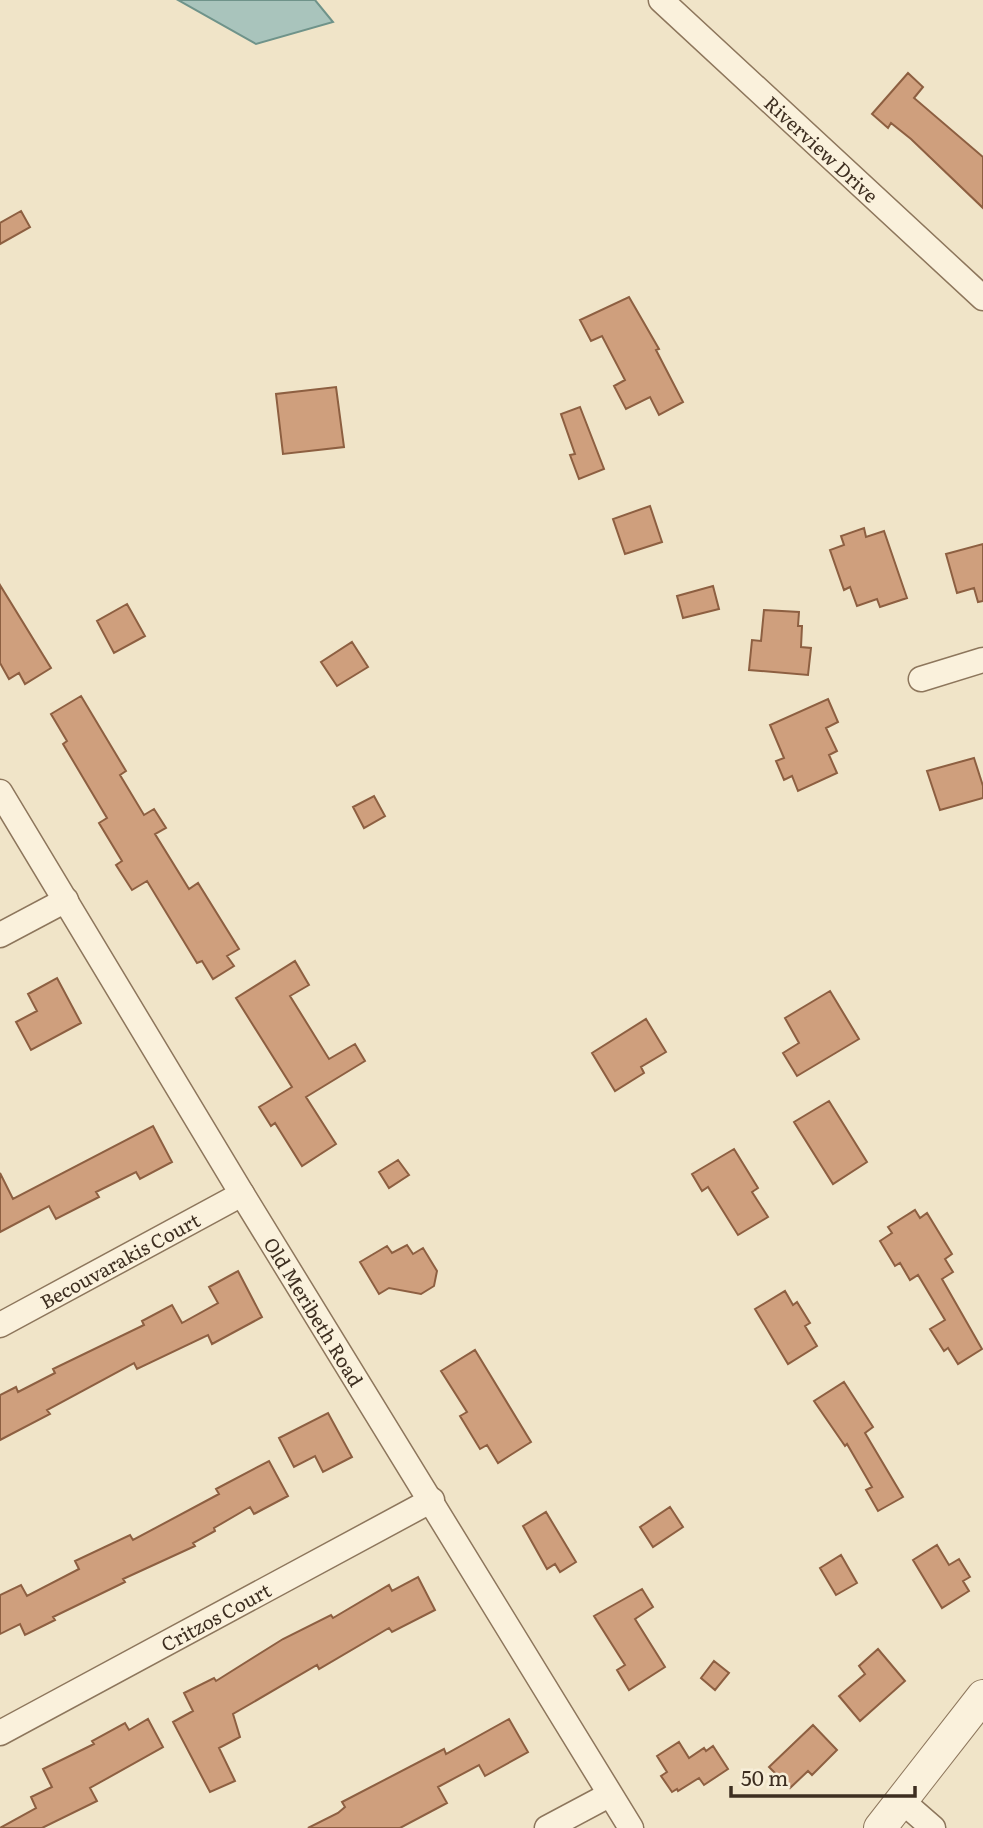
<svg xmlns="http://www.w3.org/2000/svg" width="983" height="1828" viewBox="0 0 983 1828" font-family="Literata,serif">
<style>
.water{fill:#a9c4bc;stroke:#6f938a;stroke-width:2}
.building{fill:#cf9f7d;stroke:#8d5f41;stroke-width:2}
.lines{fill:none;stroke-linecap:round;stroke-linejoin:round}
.minor-casing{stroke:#8d765c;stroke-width:27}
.tertiary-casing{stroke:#8d765c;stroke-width:34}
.minor{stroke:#faf1dc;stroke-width:24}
.tertiary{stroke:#faf1dc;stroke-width:32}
.labels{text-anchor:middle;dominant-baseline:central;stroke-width:5;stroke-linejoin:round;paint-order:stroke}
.street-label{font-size:19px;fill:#3d2e20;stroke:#f7eed8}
</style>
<rect width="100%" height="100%" fill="#f0e4c8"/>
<path class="water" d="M 178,0 L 315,0 L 333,22 L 256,44 Z"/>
<path class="building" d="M 908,73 L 923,87 L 914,98 L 983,157 L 983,208 L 911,139 L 891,123 L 888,128 L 872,114 Z
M 21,211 L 30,227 L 0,244 L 0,223 Z
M 629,297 L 659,349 L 656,350 L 683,402 L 659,415 L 650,397 L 626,409 L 614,386 L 625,380 L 602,336 L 591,341 L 580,320 Z
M 336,387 L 344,447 L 283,454 L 276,394 Z
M 580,407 L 604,469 L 579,479 L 570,455 L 575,454 L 561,414 Z
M 650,506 L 662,542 L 625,554 L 613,519 Z
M 864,528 L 866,537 L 884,531 L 907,598 L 880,607 L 877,599 L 857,606 L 850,587 L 844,590 L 830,550 L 844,545 L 841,536 Z
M 983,544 L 983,601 L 978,602 L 974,588 L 957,593 L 946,554 Z
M 0,585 L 51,668 L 25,684 L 19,673 L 9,679 L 0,663 Z
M 713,586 L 719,609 L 683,618 L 677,596 Z
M 127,604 L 145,636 L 114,653 L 97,621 Z
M 764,610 L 799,612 L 798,626 L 802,626 L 801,647 L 811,648 L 808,675 L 749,670 L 752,640 L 761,641 Z
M 352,642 L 368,667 L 337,686 L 321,662 Z
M 81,696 L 126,771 L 120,775 L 144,815 L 154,809 L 166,828 L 155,834 L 189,889 L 198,883 L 239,949 L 227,956 L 234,966 L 213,979 L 202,961 L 197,963 L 147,881 L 132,890 L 116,865 L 122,861 L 99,823 L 107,818 L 63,744 L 67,741 L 51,714 Z
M 828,699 L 838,722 L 826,728 L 837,751 L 829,755 L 837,773 L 798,791 L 792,776 L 784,780 L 776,761 L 784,758 L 770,725 Z
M 974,758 L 983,786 L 983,798 L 940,810 L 927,771 Z
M 374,796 L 385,816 L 364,828 L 353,807 Z
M 295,961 L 309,985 L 290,996 L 329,1059 L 355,1044 L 365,1061 L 306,1097 L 336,1144 L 302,1166 L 275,1123 L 271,1126 L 259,1107 L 292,1087 L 236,998 Z
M 57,978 L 81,1023 L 31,1050 L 16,1022 L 37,1011 L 28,994 Z
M 830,991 L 859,1039 L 797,1076 L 783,1053 L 799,1043 L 785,1018 Z
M 646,1019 L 666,1052 L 641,1067 L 644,1073 L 615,1091 L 592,1053 Z
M 829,1101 L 867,1162 L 833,1184 L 794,1122 Z
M 153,1126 L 172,1162 L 140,1179 L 136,1172 L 96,1192 L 99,1197 L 56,1219 L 49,1206 L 0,1232 L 0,1173 L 13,1199 Z
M 734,1149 L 758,1188 L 752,1192 L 768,1217 L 738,1235 L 708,1187 L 702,1191 L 692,1174 Z
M 398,1160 L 409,1175 L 389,1188 L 379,1172 Z
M 915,1210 L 920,1218 L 927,1213 L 952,1254 L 945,1259 L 953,1272 L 942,1279 L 982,1349 L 958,1364 L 948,1348 L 944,1351 L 930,1329 L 945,1320 L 918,1275 L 910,1280 L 900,1263 L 895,1266 L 880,1241 L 892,1233 L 888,1227 Z
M 407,1245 L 413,1254 L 423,1248 L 437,1271 L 434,1286 L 421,1294 L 389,1288 L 379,1294 L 360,1262 L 387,1246 L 392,1253 Z
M 238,1271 L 262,1317 L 212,1344 L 208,1335 L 137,1369 L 134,1363 L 47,1410 L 50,1414 L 0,1440 L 0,1395 L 16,1387 L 18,1392 L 55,1373 L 53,1369 L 144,1325 L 142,1321 L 172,1305 L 182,1323 L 218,1303 L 209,1287 Z
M 785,1291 L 793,1305 L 797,1302 L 810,1323 L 805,1326 L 817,1346 L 788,1364 L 755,1309 Z
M 475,1350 L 531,1442 L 498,1463 L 487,1445 L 480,1449 L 460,1416 L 467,1412 L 441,1371 Z
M 844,1382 L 873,1427 L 865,1433 L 903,1497 L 878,1511 L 866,1490 L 872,1487 L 847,1444 L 845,1446 L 814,1401 Z
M 328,1413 L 352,1457 L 323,1472 L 315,1456 L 294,1467 L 279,1438 Z
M 269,1461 L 288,1496 L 254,1514 L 250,1507 L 214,1528 L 215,1531 L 193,1543 L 195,1546 L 123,1579 L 125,1582 L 53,1617 L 55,1620 L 25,1635 L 20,1624 L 0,1634 L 0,1595 L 21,1585 L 27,1596 L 79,1569 L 75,1561 L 130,1535 L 133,1540 L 219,1494 L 216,1489 Z
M 670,1507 L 683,1527 L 653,1547 L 640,1527 Z
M 546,1512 L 576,1562 L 560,1572 L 555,1564 L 547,1569 L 523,1526 Z
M 937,1545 L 949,1565 L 959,1559 L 970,1577 L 963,1581 L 969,1591 L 942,1608 L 913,1560 Z
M 841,1555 L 857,1583 L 836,1595 L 820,1568 Z
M 418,1577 L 435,1610 L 392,1632 L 389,1628 L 319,1669 L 317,1665 L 233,1714 L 240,1737 L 219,1748 L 235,1781 L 210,1792 L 173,1722 L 193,1711 L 184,1693 L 214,1678 L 216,1681 L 283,1639 L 331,1615 L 333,1618 L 389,1585 L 392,1591 Z
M 642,1589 L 653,1607 L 635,1619 L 665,1667 L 629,1690 L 617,1670 L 625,1665 L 594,1616 Z
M 878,1649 L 905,1681 L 860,1721 L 839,1696 L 865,1674 L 859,1666 Z
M 714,1661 L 729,1673 L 715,1690 L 701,1678 Z
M 148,1719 L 163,1747 L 90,1788 L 97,1801 L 42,1828 L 0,1828 L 36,1808 L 31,1797 L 52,1787 L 43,1769 L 94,1744 L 92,1741 L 125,1723 L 129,1730 Z
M 509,1719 L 528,1752 L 485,1776 L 479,1765 L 438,1787 L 447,1803 L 400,1828 L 308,1828 L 338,1813 L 345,1807 L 342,1802 L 444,1749 L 446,1754 Z
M 813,1725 L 837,1750 L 812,1775 L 808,1771 L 790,1788 L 769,1767 Z
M 679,1742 L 689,1758 L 704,1748 L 706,1751 L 713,1746 L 728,1769 L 704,1785 L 699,1778 L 678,1791 L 677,1789 L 672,1792 L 661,1776 L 667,1772 L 657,1756 Z"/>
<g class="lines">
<defs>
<g id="minor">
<path id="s1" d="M 661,0 L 983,298"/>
<path d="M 921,679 L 983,660"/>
<path id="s2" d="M 0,792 L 242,1194 L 631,1828"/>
<path d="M 0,935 L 66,900"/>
<path id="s3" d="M 0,1325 L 242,1194"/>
<path id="s4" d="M 0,1733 L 432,1500"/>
<path d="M 902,1801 L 933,1828"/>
<path d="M 547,1828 L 609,1795"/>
</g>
<path id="tertiary" d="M 880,1828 L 983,1696"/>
</defs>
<use href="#minor" class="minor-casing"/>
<use href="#tertiary" class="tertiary-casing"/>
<use href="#minor" class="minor"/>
<use href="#tertiary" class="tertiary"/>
</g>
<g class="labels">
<g class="street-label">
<text stroke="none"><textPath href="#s1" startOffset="219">Riverview Drive</textPath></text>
<text stroke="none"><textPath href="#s3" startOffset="136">Becouvarakis Court</textPath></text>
<text stroke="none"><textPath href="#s2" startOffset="607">Old Meribeth Road</textPath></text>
<text stroke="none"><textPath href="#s4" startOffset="245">Critzos Court</textPath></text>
</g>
</g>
<path d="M731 1786v10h184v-10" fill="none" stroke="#3d2e20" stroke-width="3.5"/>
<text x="741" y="1786" font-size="21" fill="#3d2e20" stroke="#f7eed8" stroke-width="5" paint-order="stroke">50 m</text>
</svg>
